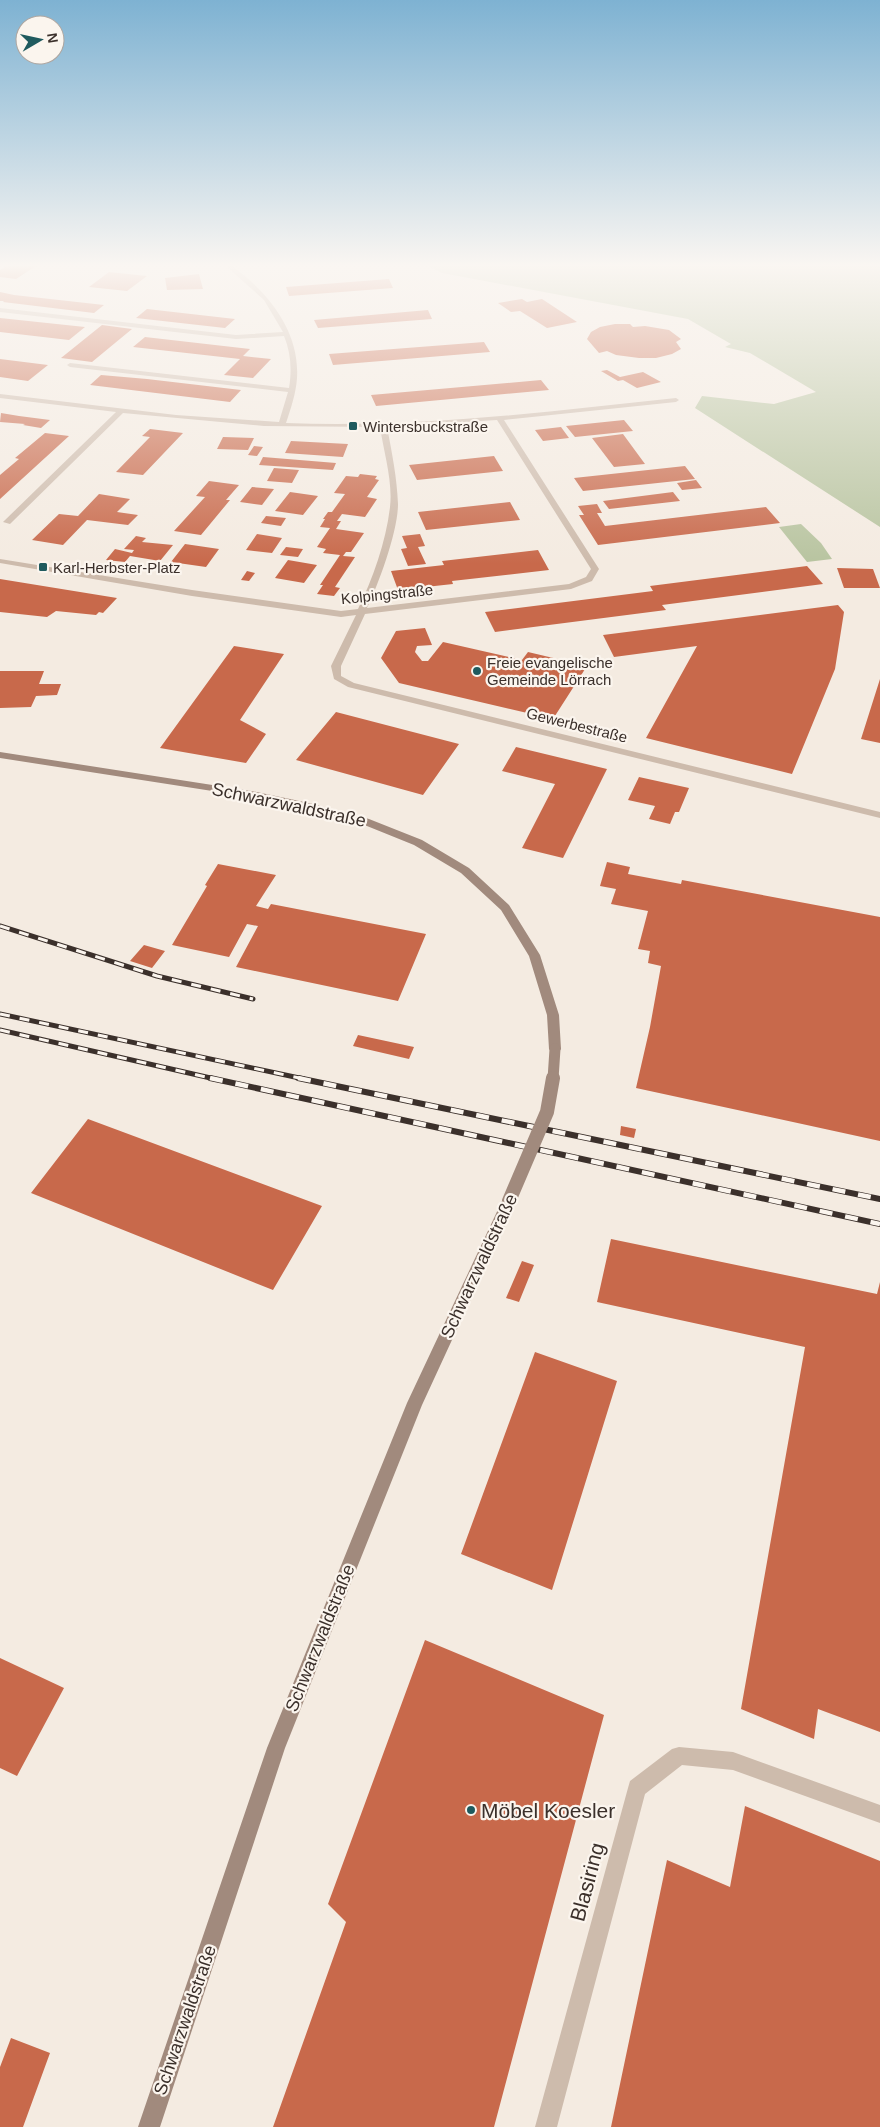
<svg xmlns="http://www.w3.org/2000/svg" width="880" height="2127" viewBox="0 0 880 2127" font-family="Helvetica,sans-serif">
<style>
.green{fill:#b8c4a0}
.building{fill:#c8694b}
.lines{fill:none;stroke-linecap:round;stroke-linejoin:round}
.minor{fill:#cdbbac;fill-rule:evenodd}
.secondary{fill:#a18a7d;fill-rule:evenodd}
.rail-far1-casing{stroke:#3b302b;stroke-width:5}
.rail-casing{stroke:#3b302b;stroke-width:6}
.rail-far1{stroke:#fbf5ee;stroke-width:3;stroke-dasharray:10;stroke-linecap:butt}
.rail{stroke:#fbf5ee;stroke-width:4.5;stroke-dasharray:13;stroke-linecap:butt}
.secondary-bridge-far1{stroke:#a18a7d;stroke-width:11}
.secondary-bridge{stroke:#a18a7d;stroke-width:14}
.poi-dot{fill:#1f5a5e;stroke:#fbf5ee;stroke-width:2}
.labels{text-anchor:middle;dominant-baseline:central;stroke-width:4.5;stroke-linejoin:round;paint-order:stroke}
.far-poi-label{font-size:15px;fill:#3b302b;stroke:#fbf5ee;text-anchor:start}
.far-street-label{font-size:15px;fill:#3b302b;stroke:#fbf5ee}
.street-label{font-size:18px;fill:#3b302b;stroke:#fbf5ee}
.near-poi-label{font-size:21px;fill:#3b302b;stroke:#fbf5ee;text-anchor:start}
.near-street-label{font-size:21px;fill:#3b302b;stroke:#fbf5ee}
</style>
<rect width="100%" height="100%" fill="#f4ebe1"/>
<path class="green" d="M 428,266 L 880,266 L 880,527 L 695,408 L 702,396 L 774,404 L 816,392 L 750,353 L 725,347 L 731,344 L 688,319 L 442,273 Z
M 801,524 L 821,543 L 832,559 L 807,562 L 779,527 Z"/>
<path class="building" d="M 7,266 L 36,266 L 16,279 L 0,277 L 0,270 Z
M 109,272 L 147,276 L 127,291 L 89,287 Z
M 199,274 L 203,289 L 167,290 L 165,278 Z
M 389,279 L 393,288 L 289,296 L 286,287 Z
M 0,292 L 14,295 L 104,305 L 94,313 L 3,302 L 4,301 L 0,301 Z
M 522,299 L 527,302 L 542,299 L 577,322 L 547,328 L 520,311 L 511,312 L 498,303 Z
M 147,309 L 235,319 L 225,328 L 136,318 Z
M 428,310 L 432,319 L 318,328 L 314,320 Z
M 0,318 L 85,327 L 69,340 L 0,332 Z
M 615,324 L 630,324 L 633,327 L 645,326 L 669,330 L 681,339 L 676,342 L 681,349 L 672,354 L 656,358 L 639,358 L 616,355 L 607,351 L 599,353 L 587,339 L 591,332 L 600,327 Z
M 102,325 L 132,329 L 92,362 L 61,358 Z
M 145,337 L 250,349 L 243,356 L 271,359 L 253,378 L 224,375 L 240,359 L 133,347 Z
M 484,342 L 490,352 L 333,365 L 329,354 Z
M 0,359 L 48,365 L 28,381 L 0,377 Z
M 607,370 L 620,377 L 643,372 L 661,382 L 637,388 L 623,380 L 618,381 L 601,371 Z
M 101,375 L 147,379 L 241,390 L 230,402 L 90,385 Z
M 541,380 L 549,390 L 376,406 L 371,395 Z
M 1,413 L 19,416 L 50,420 L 41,428 L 23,425 L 25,424 L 0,422 Z
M 624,420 L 633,431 L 575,437 L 566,426 Z
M 561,427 L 569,438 L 543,441 L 535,430 Z
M 150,429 L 183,433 L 143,475 L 116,472 L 150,437 L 142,436 Z
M 45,433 L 69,436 L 0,499 L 0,475 L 19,459 L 15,458 Z
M 623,434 L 645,464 L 614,467 L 592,438 Z
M 223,437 L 254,438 L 248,450 L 217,449 Z
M 291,441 L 348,444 L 343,457 L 285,453 Z
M 254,446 L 263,447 L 257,456 L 248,455 Z
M 494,456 L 503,471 L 417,480 L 409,465 Z
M 263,457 L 336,463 L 333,470 L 259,465 Z
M 685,466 L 695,479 L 583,491 L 574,478 Z
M 274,468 L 299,470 L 292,483 L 267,481 Z
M 360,474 L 377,476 L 375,479 L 379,480 L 367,497 L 377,499 L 365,517 L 342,514 L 337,521 L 341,521 L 336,529 L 364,533 L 351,552 L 346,552 L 343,556 L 355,557 L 335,587 L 340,588 L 334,596 L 317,594 L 323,585 L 320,585 L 340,555 L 323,553 L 326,549 L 317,547 L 330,528 L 320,527 L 325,519 L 323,519 L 328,512 L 332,512 L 345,494 L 334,493 L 346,476 L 358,477 Z
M 696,480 L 702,488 L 682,490 L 677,483 Z
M 209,481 L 239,485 L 226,500 L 230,500 L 201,535 L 174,531 L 205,497 L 196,496 Z
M 252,487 L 274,489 L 262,505 L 240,502 Z
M 290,492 L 318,496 L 303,515 L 275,511 Z
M 673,492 L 680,501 L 609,509 L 603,501 Z
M 99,494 L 130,499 L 117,512 L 138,515 L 128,525 L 87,520 L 63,545 L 32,540 L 59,514 L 78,516 Z
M 510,502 L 520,520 L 426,530 L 418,512 Z
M 597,504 L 602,513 L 597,513 L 605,526 L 766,507 L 780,523 L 598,545 L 579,515 L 584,515 L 578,506 Z
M 266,516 L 286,518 L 281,526 L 261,523 Z
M 257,534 L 282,538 L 272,553 L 246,550 Z
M 420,534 L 425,546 L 418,547 L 426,564 L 408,566 L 401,549 L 407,548 L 402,536 Z
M 136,536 L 146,538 L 142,542 L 173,545 L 160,561 L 130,556 L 125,562 L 106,560 L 115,549 L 132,553 L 134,550 L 124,549 Z
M 185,544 L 219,549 L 206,567 L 171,562 Z
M 286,547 L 303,549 L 298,557 L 280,555 Z
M 538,550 L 549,570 L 452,581 L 453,584 L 398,590 L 391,571 L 444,565 L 442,561 Z
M 288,560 L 317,565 L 304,583 L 275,578 Z
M 807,566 L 823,584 L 662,605 L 666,610 L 495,632 L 485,612 L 653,591 L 650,586 Z
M 837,568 L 873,569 L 880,588 L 844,588 Z
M 247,571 L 255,573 L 249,581 L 241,580 Z
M 0,579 L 117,598 L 103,613 L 99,612 L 96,615 L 56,611 L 47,617 L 0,612 Z
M 838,605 L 844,612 L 835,669 L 792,774 L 646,738 L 697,646 L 614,657 L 603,635 Z
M 425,628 L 432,645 L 417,646 L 415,652 L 422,661 L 428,661 L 443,642 L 522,660 L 528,652 L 587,666 L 553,719 L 399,683 L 381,658 L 396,631 Z
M 234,646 L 284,654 L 240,720 L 266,734 L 246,763 L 160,748 Z
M 0,671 L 44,671 L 39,684 L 61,684 L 57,695 L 36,696 L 31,707 L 0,708 Z
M 880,679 L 880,743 L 861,739 Z
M 336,712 L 459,744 L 423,795 L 296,760 Z
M 516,747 L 607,769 L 563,858 L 522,848 L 555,784 L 502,771 Z
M 639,777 L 689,788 L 679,812 L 675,812 L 670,824 L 649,819 L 655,806 L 628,800 Z
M 607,862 L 630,867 L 628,874 L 681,884 L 682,880 L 880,917 L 880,1141 L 636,1088 L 650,1027 L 661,966 L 648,963 L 650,951 L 638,949 L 648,911 L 611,904 L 616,889 L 600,886 Z
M 218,864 L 276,875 L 256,906 L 268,909 L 271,904 L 426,934 L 398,1001 L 236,967 L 258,926 L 247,924 L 229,957 L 172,945 L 207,886 L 205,885 Z
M 144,945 L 165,951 L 152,968 L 130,961 Z
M 358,1035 L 414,1047 L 409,1059 L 353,1046 Z
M 88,1119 L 322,1206 L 273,1290 L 31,1193 Z
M 621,1126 L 636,1129 L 634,1138 L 620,1135 Z
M 611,1239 L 877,1294 L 880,1282 L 880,1732 L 818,1709 L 814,1739 L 741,1709 L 805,1347 L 597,1302 Z
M 522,1261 L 534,1265 L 519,1302 L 506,1298 Z
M 535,1352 L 617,1381 L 552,1590 L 461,1554 Z
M 425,1640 L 604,1715 L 494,2127 L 273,2127 L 346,1922 L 328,1904 Z
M 0,1658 L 64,1688 L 17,1776 L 0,1768 Z
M 745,1806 L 880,1861 L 880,2127 L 611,2127 L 667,1860 L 730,1887 Z
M 11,2038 L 50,2053 L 23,2127 L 0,2127 L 0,2067 Z"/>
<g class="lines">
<path class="minor" d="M 226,266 L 232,266 C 268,292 300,331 297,378 C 296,393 291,408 286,423 C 417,428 546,412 676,398 L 679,400 L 676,402 L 504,420 L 599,569 L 592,581 L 571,589 L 365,614 L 341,666 L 341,676 L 354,683 L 880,812 L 880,818 L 348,687 L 334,679 L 331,666 L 356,615 L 341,617 L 192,596 L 0,563 L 0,559 L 192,590 L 341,611 L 358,609 C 373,578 386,542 390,507 C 393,482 384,453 380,427 L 264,426 L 123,413 L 10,524 L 3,522 L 116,412 L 0,398 L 0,394 L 176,415 L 279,422 L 288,392 L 70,367 L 67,365 L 70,363 L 289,388 C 292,370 291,353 284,336 L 236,339 L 0,312 L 0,308 L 236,335 L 283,332 L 264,300 ZM 497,420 L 591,569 L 586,577 L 569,584 L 367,608 C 379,583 398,531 398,504 C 397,478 392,453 387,427 Z
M 679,1747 L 733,1752 L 880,1805 L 880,1823 L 733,1770 L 682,1765 L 645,1794 L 557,2127 L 535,2127 L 628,1788 L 630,1781 L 672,1749 Z"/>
<path class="secondary" d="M 0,752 L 251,791 L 309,803 L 369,819 L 422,840 L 469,868 L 509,905 L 540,955 L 559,1015 L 561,1049 L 559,1052 L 551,1052 L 549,1049 L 547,1015 L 529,956 L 501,910 L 461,873 L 414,845 L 362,824 L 309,809 L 251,797 L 0,758 Z
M 509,1195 L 514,1197 L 516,1201 L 422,1405 L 285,1748 L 160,2127 L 138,2127 L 267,1748 L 407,1403 L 502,1201 L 504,1197 Z"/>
<defs>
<path id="rail-far1" d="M 0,926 L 157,976 L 253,999
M 0,1014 L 304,1079
M 0,1030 L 215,1079"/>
<path id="rail" d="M 210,1078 L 880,1224
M 298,1078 L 880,1199"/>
</defs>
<use href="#rail-far1" class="rail-far1-casing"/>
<use href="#rail" class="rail-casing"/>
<use href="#rail-far1" class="rail-far1"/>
<use href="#rail" class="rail"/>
<path class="secondary-bridge-far1" d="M 553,1079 L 555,1049"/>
<path class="secondary-bridge" d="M 509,1201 L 547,1112 L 553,1078"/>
</g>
<linearGradient id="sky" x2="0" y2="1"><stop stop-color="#7eb2d2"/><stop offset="0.47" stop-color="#faf6f2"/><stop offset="1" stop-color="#faf6f2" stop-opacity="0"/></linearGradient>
<rect width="880" height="564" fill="url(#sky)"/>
<g class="poi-dot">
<rect x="348" y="421" width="10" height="10" rx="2.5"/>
<rect x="38" y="562" width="10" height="10" rx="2.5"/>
<circle cx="477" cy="671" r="5"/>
<circle cx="471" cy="1810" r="5"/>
</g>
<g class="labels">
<g class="far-poi-label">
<text x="363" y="426">Wintersbuckstraße</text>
<text x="53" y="567">Karl-Herbster-Platz</text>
<text x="487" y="662">Freie evangelische<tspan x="487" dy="17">Gemeinde Lörrach</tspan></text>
</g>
<g class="far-street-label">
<text transform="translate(387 594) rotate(-6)">Kolpingstraße</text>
<text transform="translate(577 725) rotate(14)">Gewerbestraße</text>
</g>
<g class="street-label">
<text transform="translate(289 805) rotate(12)">Schwarzwaldstraße</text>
<text transform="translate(479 1266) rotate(-65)">Schwarzwaldstraße</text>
<text transform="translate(320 1638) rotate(-68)">Schwarzwaldstraße</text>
<text transform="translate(185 2020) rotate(-71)">Schwarzwaldstraße</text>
</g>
<g class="near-poi-label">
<text x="481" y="1810">Möbel Koesler</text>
</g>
<g class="near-street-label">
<text transform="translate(587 1882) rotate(-75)">Blasiring</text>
</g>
</g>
<g transform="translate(40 40) rotate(81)"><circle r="24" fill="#fbf5ee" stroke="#aea6a0"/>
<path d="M0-4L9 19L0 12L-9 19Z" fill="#1f5a5e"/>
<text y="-8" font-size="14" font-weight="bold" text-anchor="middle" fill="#3b302b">N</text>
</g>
</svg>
